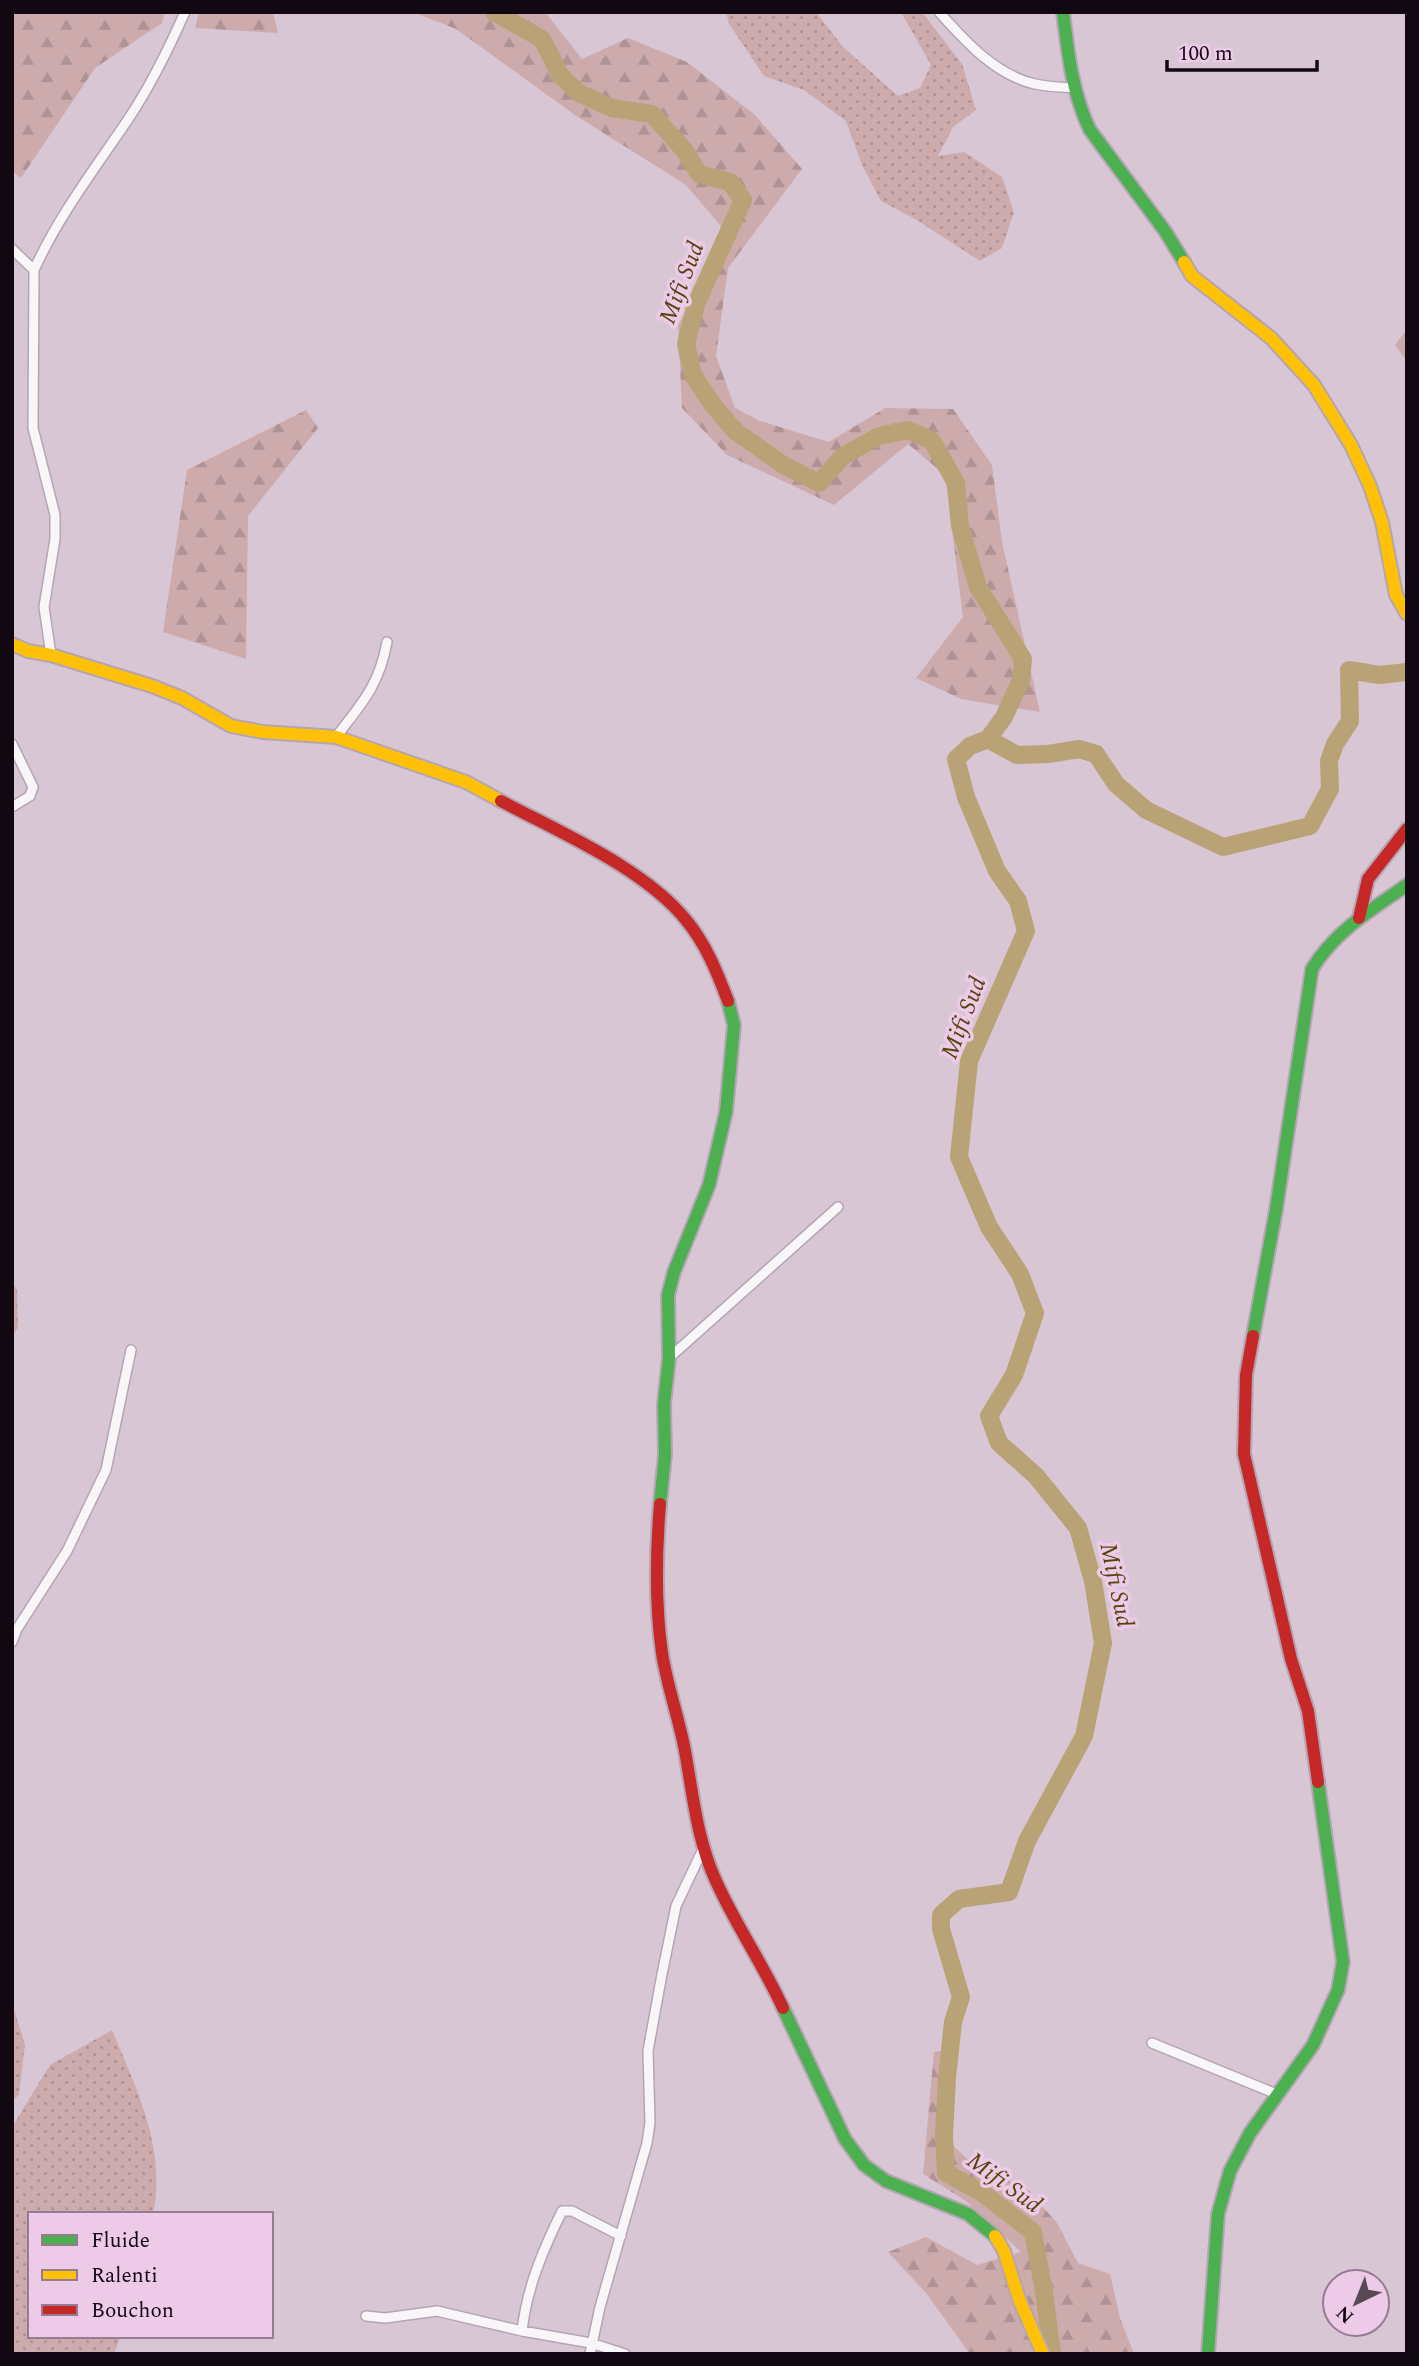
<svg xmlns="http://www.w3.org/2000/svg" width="1419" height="2366" viewBox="0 0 1419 2366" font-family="Spectral,serif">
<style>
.grass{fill:url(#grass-dots)}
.forest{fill:url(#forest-firs)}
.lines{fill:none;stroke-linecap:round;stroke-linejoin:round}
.river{stroke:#b9a276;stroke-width:18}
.street-casing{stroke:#b4a5b2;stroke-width:12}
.fast-casing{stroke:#b4a5b2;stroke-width:16}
.slow-casing{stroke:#b4a5b2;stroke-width:16}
.jam-casing{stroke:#b4a5b2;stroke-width:16}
.street{stroke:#f9f6f9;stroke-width:9}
.fast{stroke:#4caf50;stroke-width:12}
.slow{stroke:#ffc107;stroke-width:12}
.jam{stroke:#c62828;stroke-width:12}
.labels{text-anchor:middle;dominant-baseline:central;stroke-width:7;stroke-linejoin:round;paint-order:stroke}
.water-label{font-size:24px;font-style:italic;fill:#56440b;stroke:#edcae8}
</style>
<defs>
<pattern id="grass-dots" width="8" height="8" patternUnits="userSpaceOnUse" patternTransform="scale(1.75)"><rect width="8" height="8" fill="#cdabad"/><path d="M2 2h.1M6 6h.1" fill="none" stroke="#af9294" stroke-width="1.8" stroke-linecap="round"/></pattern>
<pattern id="forest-firs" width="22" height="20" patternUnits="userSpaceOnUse" patternTransform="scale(1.75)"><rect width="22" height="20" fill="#cdabad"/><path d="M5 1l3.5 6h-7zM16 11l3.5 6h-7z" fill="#af9294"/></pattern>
</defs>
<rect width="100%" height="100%" fill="#d8c6d5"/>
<path class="grass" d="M 726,12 L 816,12 L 843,47 L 898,96 L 920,88 L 931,65 L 901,12 L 922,12 L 962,64 L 976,110 L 953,127 L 938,156 L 964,152 L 1002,177 L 1014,212 L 1002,248 L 980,261 L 917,220 L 881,201 L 862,165 L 846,121 L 804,90 L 764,76 L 729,24 Z
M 12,1282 L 17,1290 L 18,1328 L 12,1336 Z
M 12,2003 L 25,2045 L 19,2095 L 12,2101 Z
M 112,2030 C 136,2088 167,2149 153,2214 L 30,2214 L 30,2336 L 121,2336 L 114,2354 L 12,2354 L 12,2127 L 50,2065 Z"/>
<path class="forest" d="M 12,12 L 165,12 L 162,23 L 95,68 L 21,178 L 12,171 Z
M 199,12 L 273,12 L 278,33 L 195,28 Z
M 413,12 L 545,12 L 582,59 L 628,38 L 687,62 L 755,115 L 802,169 L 728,268 L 716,356 L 735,408 L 760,421 L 829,442 L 885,408 L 953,409 L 992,465 L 1002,542 L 1040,712 L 961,699 L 916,678 L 963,617 L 945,475 L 908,444 L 834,505 L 727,455 L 682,408 L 678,326 L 725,231 L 686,185 L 575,115 L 456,29 Z
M 1407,329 L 1407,361 L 1395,345 Z
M 306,410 L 318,428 L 248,516 L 246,659 L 163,632 L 187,470 Z
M 958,2048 L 949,2142 L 972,2163 L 1029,2191 L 1057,2223 L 1078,2263 L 1110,2274 L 1120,2318 L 1134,2354 L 970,2354 L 926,2293 L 888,2252 L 926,2237 L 977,2265 L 1021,2252 L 966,2201 L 923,2174 L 934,2052 Z"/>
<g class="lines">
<path class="river" d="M 494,12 L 542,39 L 561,76 L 579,93 L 612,108 L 652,114 L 685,151 L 699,174 L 730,182 L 743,200 L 696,304 L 686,344 L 693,375 L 713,405 L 735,431 L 785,466 L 819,483 L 843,456 L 879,436 L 908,430 L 932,441 L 956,483 L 960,526 L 978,587 L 1023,659 L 1021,680 L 1004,717 L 988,739 L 970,746 L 956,759 L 966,797 L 997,871 L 1018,901 L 1026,931 L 969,1061 L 959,1157 L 989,1227 L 1020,1274 L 1035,1313 L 1014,1375 L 989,1416 L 999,1443 L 1036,1476 L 1078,1528 L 1093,1581 L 1103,1643 L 1084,1736 L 1027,1841 L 1009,1892 L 959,1899 L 941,1915 L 941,1929 L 961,1997 L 953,2022 L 947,2078 L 944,2136 L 946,2173 L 981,2192 L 1033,2232 L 1044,2292 L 1052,2354
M 988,739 L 1017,755 L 1048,754 L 1079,749 L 1096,754 L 1116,784 L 1146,810 L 1223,847 L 1310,826 L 1330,789 L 1329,761 L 1335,744 L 1350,721 L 1349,670 L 1379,675 L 1407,672"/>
<defs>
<path id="street" d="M 939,12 C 965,41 995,75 1035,84 C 1048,87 1061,87 1074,88
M 12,249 L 34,270 L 33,428 L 55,515 L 55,539 L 44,607 L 51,655
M 34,270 C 59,215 96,167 129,118 C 151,85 169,48 185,12
M 336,737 C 362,703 379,686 387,642
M 12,744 L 33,787 L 30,796 L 12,807
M 669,1358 L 838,1207
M 12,1642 L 17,1629 L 67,1551 L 106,1470 L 131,1350
M 1152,2043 L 1279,2095
M 366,2316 L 385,2318 L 437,2311 L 522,2331 L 591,2343 L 625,2354
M 522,2331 C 527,2287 543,2250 562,2211 L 572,2211 L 621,2236
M 590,2354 L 600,2307 L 647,2143 L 650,2123 L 648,2051 L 662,1974 L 676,1906 L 703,1849"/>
<path id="fast" d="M 1063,12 C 1068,53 1072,93 1090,130 L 1165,231 L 1184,262
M 1253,1336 L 1276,1210 L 1312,969 C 1335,931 1371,910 1407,885
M 660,1504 L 665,1455 L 664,1404 L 669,1358 L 668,1295 L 674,1272 L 709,1185 L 726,1112 L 734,1025 L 728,1001
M 783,2008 L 845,2139 L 864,2165 L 886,2181 L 968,2214 L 995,2236
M 1208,2354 L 1218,2214 L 1230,2171 L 1250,2133 L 1313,2045 L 1338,1990 L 1343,1962 L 1318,1782"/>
<path id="slow" d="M 1184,262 L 1192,276 L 1271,338 L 1314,385 L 1351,445 L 1370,486 L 1382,522 L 1396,595 L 1407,614
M 12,644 L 28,651 L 51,655 L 152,686 L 182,698 L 231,726 L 263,732 L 336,737 L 466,782 L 501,801
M 995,2236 L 1004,2251 L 1019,2299 L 1043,2354"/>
<path id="jam" d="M 501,801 C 559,832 644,868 686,920 C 706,944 717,972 728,1001
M 1359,918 L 1368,879 L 1407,829
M 1253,1336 L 1246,1375 L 1244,1454 L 1291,1659 L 1308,1711 L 1318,1782
M 660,1504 C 656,1552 655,1604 662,1653 C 667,1686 679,1718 685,1751 C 693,1795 697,1840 716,1881 C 735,1924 763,1964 783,2008"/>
</defs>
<use href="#street" class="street-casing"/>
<use href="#fast" class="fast-casing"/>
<use href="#slow" class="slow-casing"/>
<use href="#jam" class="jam-casing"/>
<use href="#street" class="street"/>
<use href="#fast" class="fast"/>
<use href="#slow" class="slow"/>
<use href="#jam" class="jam"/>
</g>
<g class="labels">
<g class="water-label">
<text transform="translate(682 283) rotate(-69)">Mifi Sud</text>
<text transform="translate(964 1018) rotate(-69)">Mifi Sud</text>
<text transform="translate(1116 1585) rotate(78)">Mifi Sud</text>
<text transform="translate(1004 2183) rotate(36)">Mifi Sud</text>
</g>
</g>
<rect width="1419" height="2366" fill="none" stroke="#120811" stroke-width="28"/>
<rect x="28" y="2212" width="245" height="126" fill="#edcae8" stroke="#957c92" stroke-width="2"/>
<rect x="42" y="2235" width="35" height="10" fill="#4caf50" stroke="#957c92" stroke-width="2"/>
<text x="91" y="2247" font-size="21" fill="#120811">Fluide</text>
<rect x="42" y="2270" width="35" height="10" fill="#ffc107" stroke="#957c92" stroke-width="2"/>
<text x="91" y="2282" font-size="21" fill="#120811">Ralenti</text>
<rect x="42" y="2305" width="35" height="10" fill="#c62828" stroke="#957c92" stroke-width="2"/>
<text x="91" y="2317" font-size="21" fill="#120811">Bouchon</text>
<g transform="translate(1356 2303) rotate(223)"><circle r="33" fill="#edcae8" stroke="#957c92" stroke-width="2"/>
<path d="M0-5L12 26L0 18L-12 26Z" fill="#574a56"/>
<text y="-10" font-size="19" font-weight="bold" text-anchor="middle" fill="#120811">N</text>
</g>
<path d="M1167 60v10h150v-10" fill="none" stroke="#120811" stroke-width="3.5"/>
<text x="1178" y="60" font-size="21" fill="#120811" stroke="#edcae8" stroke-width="5" paint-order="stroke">100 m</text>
</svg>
